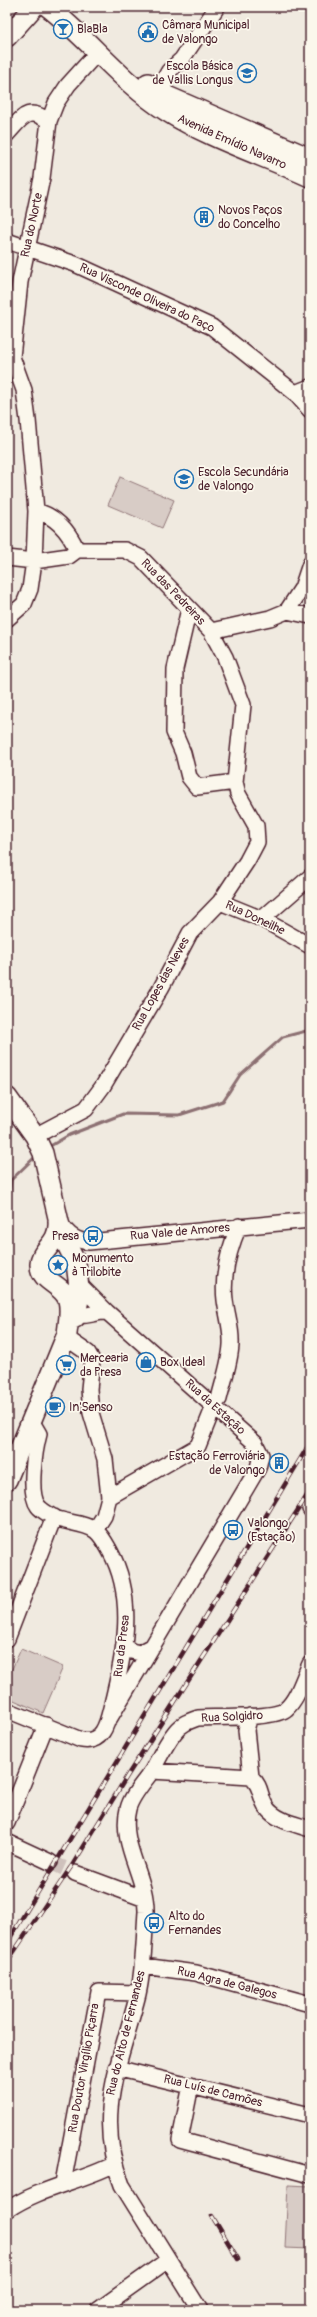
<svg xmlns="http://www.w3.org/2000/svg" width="317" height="2317" viewBox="0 0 317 2317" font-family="Pangolin,sans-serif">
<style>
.green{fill:#d8ccc6;stroke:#917678}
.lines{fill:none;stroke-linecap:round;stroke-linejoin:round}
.stream{stroke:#8c6f72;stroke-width:3}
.minor-tunnel{stroke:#cfc1bc;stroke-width:15;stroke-dasharray:15 8;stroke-linecap:butt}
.minor-casing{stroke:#4a1f2b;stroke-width:18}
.major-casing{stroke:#4a1f2b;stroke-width:22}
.minor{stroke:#fbf7ec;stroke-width:15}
.major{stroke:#fbf7ec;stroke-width:19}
.rail-casing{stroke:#4a1f2b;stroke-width:4.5}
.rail{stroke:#fbf7ec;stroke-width:3;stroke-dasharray:9;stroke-linecap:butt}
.labels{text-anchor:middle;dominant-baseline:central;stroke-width:3.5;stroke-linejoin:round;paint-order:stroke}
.poi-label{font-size:12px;fill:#4a1f2b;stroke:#fbf7ec;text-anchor:start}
.street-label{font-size:12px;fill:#4a1f2b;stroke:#fbf7ec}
</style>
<rect width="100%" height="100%" fill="#f0eae0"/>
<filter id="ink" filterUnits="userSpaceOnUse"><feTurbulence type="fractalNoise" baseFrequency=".025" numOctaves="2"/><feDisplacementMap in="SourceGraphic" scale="8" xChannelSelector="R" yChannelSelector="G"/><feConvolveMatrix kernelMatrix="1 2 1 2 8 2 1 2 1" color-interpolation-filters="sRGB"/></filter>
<g filter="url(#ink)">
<path class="green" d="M 120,477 L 174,500 L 162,528 L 108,505 Z
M52 1265a6 6 0 1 1 12 0a6 6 0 1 1-12 0Z
M 21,1649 L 63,1667 L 43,1713 L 7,1697 L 7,1680 Z
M 288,2185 L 310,2186 L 310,2249 L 285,2248 Z"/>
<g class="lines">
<path class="stream" d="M 52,1145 L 69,1135 L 123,1114 L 179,1115 L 223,1101 L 240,1075 L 283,1037 L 310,1030
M 7,1216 L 11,1180 L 36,1156"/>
<path class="minor-tunnel" d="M 50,1862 L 75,1873"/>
<defs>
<path id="minor" d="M 163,93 L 165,78 L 169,71 L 182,59 L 217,7
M 7,134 C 23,117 27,106 49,121
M 7,241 L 75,264 L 212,327 L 295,393 L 310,410
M 295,393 L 310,387
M 36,511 C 56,516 69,532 77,550
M 7,558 L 34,561 L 69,556 L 77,550 L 125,550 L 141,558 L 211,631 L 270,618 L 287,611 L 310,616
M 189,609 L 175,669 L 174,732 L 183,753 L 189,777 L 197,787 L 235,782
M 287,611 L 302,588 L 310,564
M 7,619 L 24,604 L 30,589 L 34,561 L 36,511 L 28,420 L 24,390 L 12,357 L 20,282 L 42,178 L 49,121 L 56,103 L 68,85 L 97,53
M 220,902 L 262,919 L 310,946
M 262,919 L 310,877
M 35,1136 L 86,1109 L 103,1086 L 161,988 L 190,933 L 220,902 L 247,861 L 257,842 L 256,826 L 238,794 L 235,782 L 243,705 L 225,657 L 211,631
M 61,1224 C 68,1235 76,1241 89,1242 L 310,1220
M 78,1283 L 107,1312 L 255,1443 L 261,1455 L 258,1468 L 108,1721
M 73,1305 L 74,1313 C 85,1319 96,1311 107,1312
M 65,1337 L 88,1353 L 92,1360 L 89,1389 L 91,1413 L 105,1459 L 109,1497
M 310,1507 L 310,1509
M 95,1530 L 104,1516 L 109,1497 L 198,1446 L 214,1406 L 219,1399 C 223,1382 230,1363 231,1345 C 232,1329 227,1316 225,1300 C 222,1275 229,1249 239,1226
M 7,1639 L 54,1517
M 124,1645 L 131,1651 L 140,1653 L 153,1646
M 7,1710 L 81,1740 C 102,1744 107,1725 111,1708 C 124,1656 137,1600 110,1551 C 106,1544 102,1536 96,1531 C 86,1523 67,1523 55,1518 C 51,1516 41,1510 38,1506 C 28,1493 35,1449 39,1434 L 32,1422
M 250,1716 L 246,1730 L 251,1777 C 262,1787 259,1795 266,1807 C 276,1821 295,1824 310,1829
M 152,1771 L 251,1777
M 7,1823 L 46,1725
M 7,1842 L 50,1862
M 75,1873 L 145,1899
M 143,1966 L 196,1973 L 310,2004
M 116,2068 L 310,2115
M 191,2085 L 180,2140 L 310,2175
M 63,2183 L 99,1992 L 138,1993
M 7,2210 C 39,2188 79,2182 113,2165
M 98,2310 L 168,2260
M 200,2310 L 122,2185 C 93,2114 121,2062 138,1994 C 144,1968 144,1939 146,1912 C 147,1877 119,1844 128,1809 C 131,1796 144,1782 152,1771 C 159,1758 166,1743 175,1732 C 181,1724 189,1721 198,1718 C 214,1717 276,1719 286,1709 C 298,1698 303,1679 310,1664"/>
<path id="major" d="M 48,7 C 89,39 122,83 166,111 C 208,138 264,156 310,177
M 7,37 L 34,7
M 148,83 L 165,95 L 310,158
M 7,1097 L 35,1136 L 43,1153 L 62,1235 L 76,1263 L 80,1295 L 75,1318
M 7,1480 L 67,1334 C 68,1323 71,1311 68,1300 C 63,1284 40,1282 40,1265 C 39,1249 60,1245 58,1221"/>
</defs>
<use href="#minor" class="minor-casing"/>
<use href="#major" class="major-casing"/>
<use href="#minor" class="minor"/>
<use href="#major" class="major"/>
<defs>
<path id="rail" d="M 7,1943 L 310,1443
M 7,1962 L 73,1864 L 129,1773 L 310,1491
M 212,2216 L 238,2259"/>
</defs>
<use href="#rail" class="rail-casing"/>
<use href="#rail" class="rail"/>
</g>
</g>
<defs>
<symbol id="bar-ring" viewBox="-11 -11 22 22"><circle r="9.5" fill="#fbf7ec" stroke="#1f6fb2" stroke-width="1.5"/><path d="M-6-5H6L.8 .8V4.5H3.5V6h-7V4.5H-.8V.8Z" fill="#1f6fb2"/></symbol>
<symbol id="civic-ring" viewBox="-11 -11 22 22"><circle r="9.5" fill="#fbf7ec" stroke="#1f6fb2" stroke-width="1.5"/><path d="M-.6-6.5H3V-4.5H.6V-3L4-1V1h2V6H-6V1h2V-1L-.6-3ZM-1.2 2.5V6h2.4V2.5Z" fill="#1f6fb2"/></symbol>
<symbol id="school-ring" viewBox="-11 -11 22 22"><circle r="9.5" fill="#fbf7ec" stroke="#1f6fb2" stroke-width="1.5"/><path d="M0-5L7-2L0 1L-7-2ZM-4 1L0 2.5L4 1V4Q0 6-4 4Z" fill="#1f6fb2"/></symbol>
<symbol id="building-ring" viewBox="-11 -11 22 22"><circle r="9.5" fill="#fbf7ec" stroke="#1f6fb2" stroke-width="1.5"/><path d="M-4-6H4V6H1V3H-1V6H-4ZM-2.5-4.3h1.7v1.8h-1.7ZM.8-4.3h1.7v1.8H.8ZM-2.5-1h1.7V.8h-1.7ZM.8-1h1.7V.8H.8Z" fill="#1f6fb2"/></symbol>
<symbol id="bus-ring" viewBox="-11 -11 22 22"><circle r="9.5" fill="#fbf7ec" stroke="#1f6fb2" stroke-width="1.5"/><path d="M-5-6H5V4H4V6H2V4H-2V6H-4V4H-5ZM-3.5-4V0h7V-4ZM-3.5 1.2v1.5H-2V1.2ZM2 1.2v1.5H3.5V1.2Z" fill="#1f6fb2"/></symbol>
<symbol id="sight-ring" viewBox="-11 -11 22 22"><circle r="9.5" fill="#fbf7ec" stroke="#1f6fb2" stroke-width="1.5"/><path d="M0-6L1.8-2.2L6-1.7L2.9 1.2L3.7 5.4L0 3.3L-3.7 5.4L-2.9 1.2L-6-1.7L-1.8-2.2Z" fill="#1f6fb2"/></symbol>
<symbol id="shop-ring" viewBox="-11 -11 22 22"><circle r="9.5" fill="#fbf7ec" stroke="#1f6fb2" stroke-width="1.5"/><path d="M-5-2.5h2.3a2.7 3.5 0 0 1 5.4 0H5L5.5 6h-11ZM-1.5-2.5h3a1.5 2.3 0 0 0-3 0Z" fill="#1f6fb2"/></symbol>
<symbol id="supermarket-ring" viewBox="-11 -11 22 22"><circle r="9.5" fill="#fbf7ec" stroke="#1f6fb2" stroke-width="1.5"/><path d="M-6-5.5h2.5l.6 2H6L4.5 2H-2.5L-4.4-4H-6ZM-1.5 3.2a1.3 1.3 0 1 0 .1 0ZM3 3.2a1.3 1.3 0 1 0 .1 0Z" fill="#1f6fb2"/></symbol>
<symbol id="cafe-ring" viewBox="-11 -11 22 22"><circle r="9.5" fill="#fbf7ec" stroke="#1f6fb2" stroke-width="1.5"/><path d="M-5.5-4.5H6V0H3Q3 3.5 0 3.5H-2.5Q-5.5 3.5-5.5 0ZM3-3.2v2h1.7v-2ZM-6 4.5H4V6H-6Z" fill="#1f6fb2"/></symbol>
</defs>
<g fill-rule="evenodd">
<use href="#bar-ring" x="52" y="18" width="22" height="22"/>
<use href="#civic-ring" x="137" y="21" width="22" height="22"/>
<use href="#school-ring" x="236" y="62" width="22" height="22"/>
<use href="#building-ring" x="193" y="206" width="22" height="22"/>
<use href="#school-ring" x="173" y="468" width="22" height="22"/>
<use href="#bus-ring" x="82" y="1225" width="22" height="22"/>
<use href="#sight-ring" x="47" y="1254" width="22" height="22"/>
<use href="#shop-ring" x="135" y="1351" width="22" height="22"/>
<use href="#supermarket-ring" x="55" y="1354" width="22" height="22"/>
<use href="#cafe-ring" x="44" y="1396" width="22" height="22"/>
<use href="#building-ring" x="268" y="1452" width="22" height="22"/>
<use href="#bus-ring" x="222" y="1519" width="22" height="22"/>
<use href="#bus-ring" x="143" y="1912" width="22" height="22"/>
</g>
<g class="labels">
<g class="poi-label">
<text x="162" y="25">Câmara Municipal<tspan x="162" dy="14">de Valongo</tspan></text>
<text x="77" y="29">BlaBla</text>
<text x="233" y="66" text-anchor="end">Escola Básica<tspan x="233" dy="14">de Vallis Longus</tspan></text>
<text x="218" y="210">Novos Paços<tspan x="218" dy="14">do Concelho</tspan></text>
<text x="198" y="472">Escola Secundária<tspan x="198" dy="14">de Valongo</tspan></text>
<text x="79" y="1236" text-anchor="end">Presa</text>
<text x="72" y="1258">Monumento<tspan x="72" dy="14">à Trilobite</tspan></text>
<text x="80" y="1358">Mercearia<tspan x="80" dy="14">da Presa</tspan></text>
<text x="160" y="1362">Box Ideal</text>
<text x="69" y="1407">In'Senso</text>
<text x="265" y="1456" text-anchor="end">Estação Ferroviária<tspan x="265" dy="14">de Valongo</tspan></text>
<text x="247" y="1523">Valongo<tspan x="247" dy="14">(Estação)</tspan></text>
<text x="168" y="1916">Alto do<tspan x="168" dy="14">Fernandes</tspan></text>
</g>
<g class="street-label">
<text transform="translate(232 142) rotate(24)">Avenida Emídio Navarro</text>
<text transform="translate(32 225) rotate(-78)">Rua do Norte</text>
<text transform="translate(147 298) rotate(25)">Rua Visconde Oliveira do Paço</text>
<text transform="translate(173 592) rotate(46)">Rua das Pedreiras</text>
<text transform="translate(255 918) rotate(25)">Rua Doneilhe</text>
<text transform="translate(161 984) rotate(-61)">Rua Lopes das Neves</text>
<text transform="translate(180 1232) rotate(-5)">Rua Vale de Amores</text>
<text transform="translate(215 1407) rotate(42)">Rua da Estação</text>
<text transform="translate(122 1646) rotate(-83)">Rua da Presa</text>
<text transform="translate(232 1717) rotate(-3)">Rua Solgidro</text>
<text transform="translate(227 1983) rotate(14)">Rua Agra de Galegos</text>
<text transform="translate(126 2033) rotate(-76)">Rua do Alto de Fernandes</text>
<text transform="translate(84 2068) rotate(-80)">Rua Doutor Virgílio Piçarra</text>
<text transform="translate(213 2091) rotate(14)">Rua Luís de Camões</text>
</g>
</g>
<rect width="317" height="2317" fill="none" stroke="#fbf7ec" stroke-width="24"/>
<rect x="12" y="12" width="293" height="2293" fill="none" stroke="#4a1f2b" stroke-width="1.5" filter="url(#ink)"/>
</svg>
